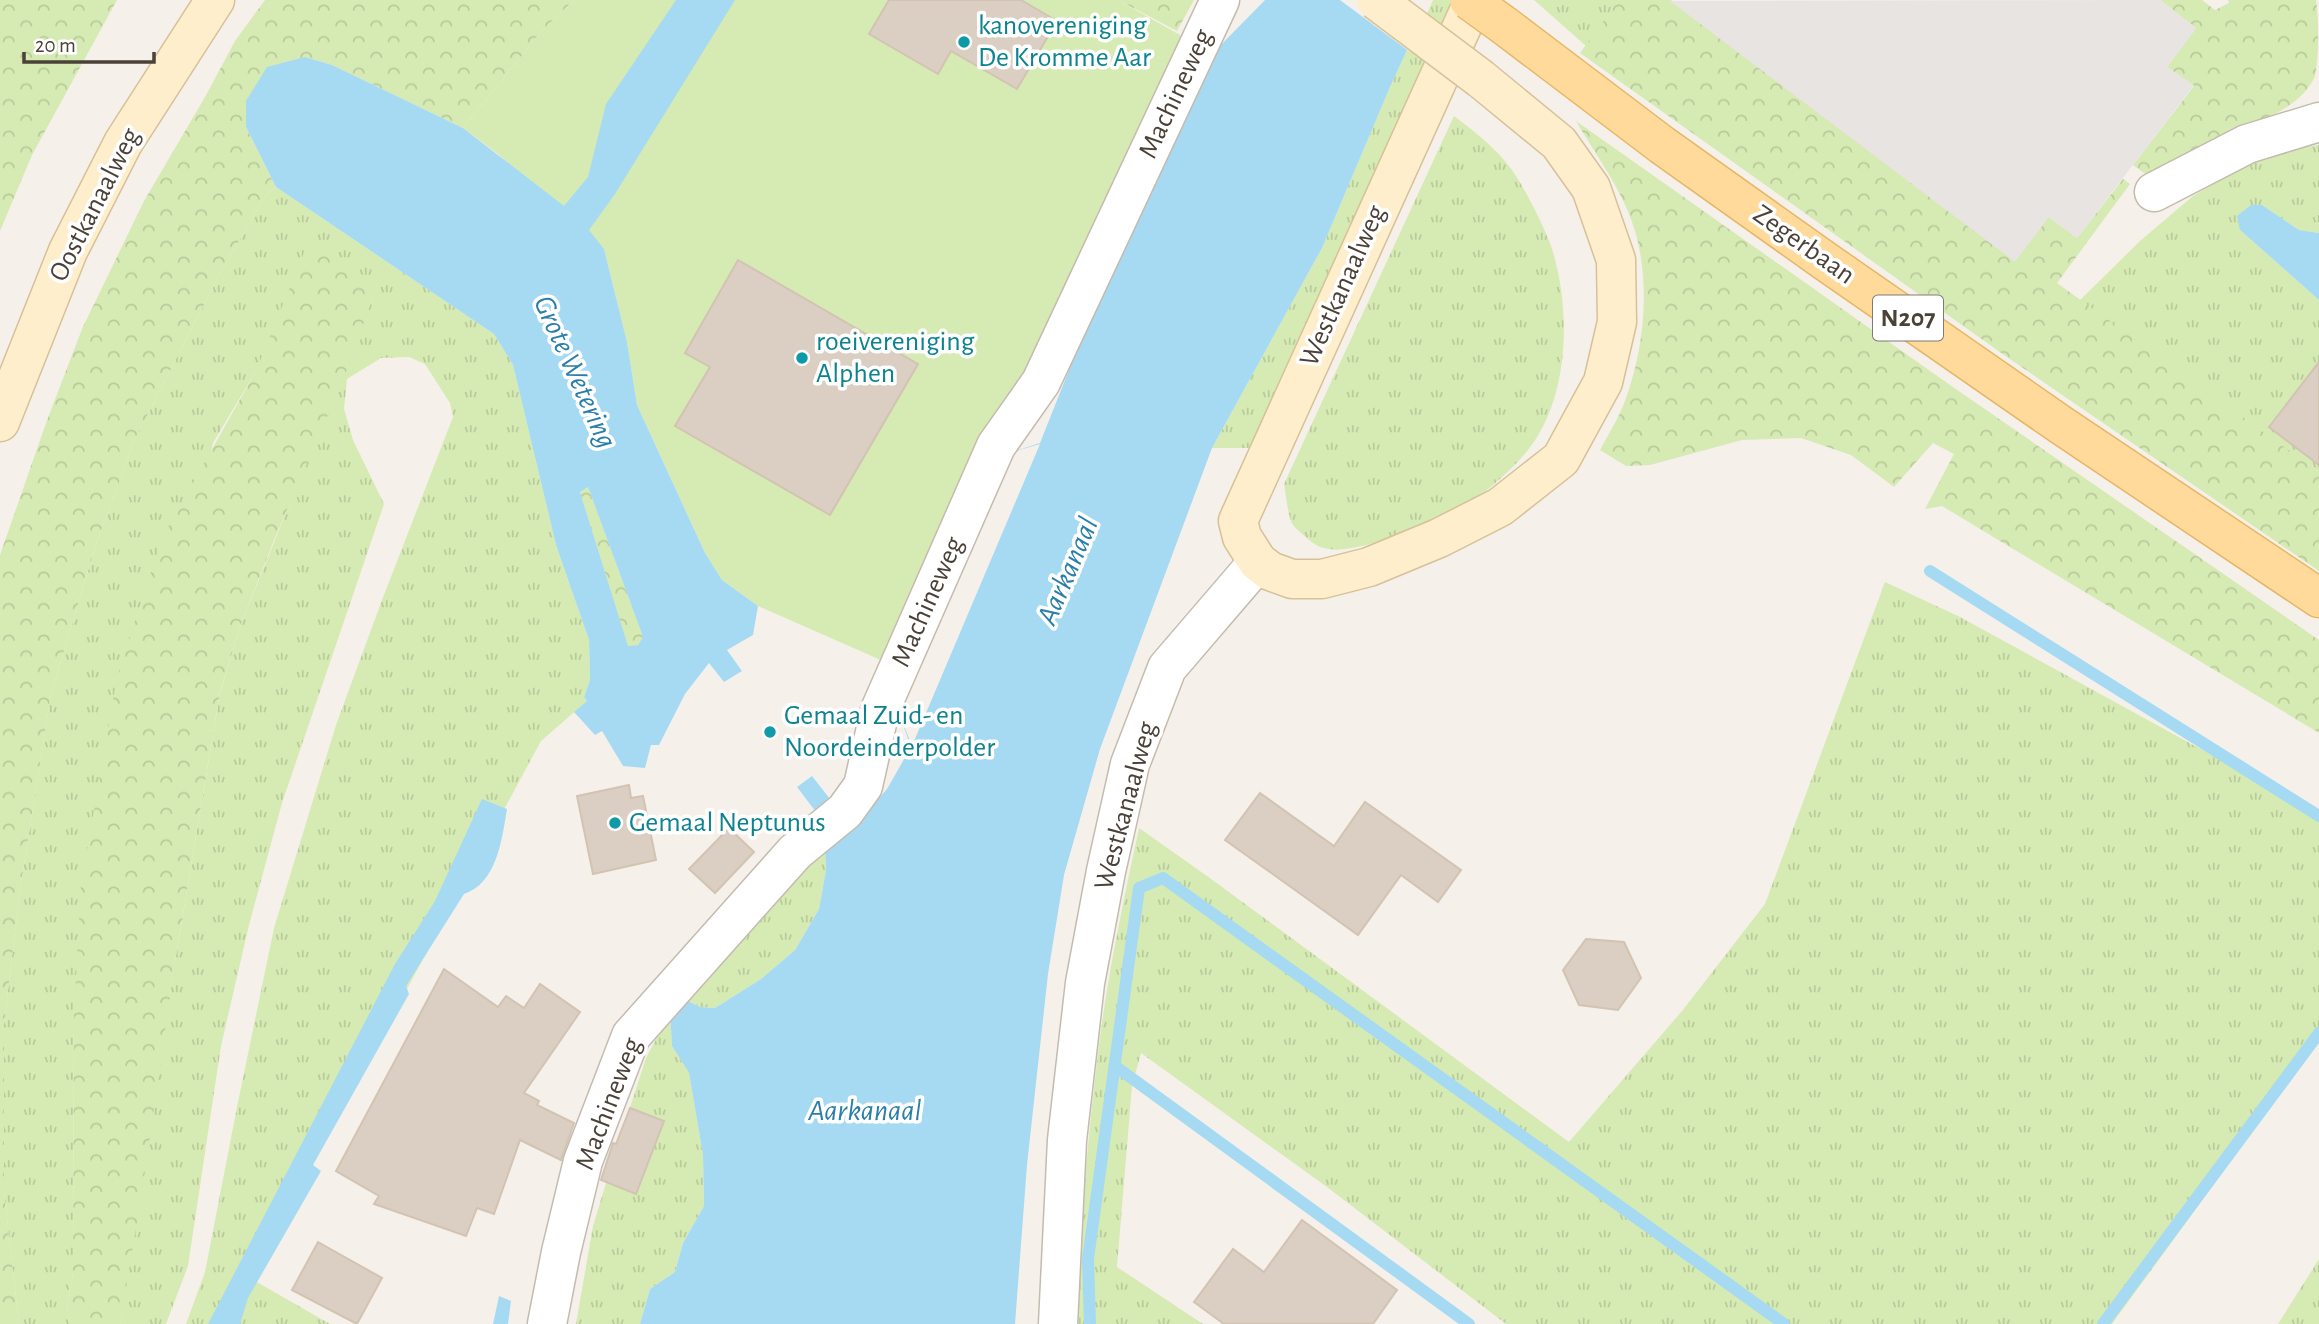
<svg xmlns="http://www.w3.org/2000/svg" width="2319" height="1324" viewBox="0 0 2319 1324" font-family="'Alegreya Sans',sans-serif">
<style>
.grass{fill:url(#grass-tufts)}
.forest{fill:url(#forest-crowns)}
.pitch{fill:#d6eab3}
.parking{fill:#e7e4e2}
.water{fill:#a6daf3;fill-rule:evenodd}
.pier{fill:#f5f1ea}
.lines{fill:none;stroke-linecap:round;stroke-linejoin:round}
.stream{stroke:#a6daf3;stroke-width:12}
.building{fill:#dacfc2;stroke:#d3c3b2;stroke-width:2}
.street-casing{stroke:#c4bbaf;stroke-width:41}
.secondary-casing{stroke:#d6c199;stroke-width:41}
.primary-casing{stroke:#e7b666;stroke-width:41}
.street{stroke:#fff;stroke-width:38}
.secondary{stroke:#ffeecb;stroke-width:38}
.primary{stroke:#ffda9a;stroke-width:38}
.secondary-bridge-casing{stroke:#d6c199;stroke-width:41;stroke-linecap:butt}
.primary-bridge-casing{stroke:#e7b666;stroke-width:41;stroke-linecap:butt}
.secondary-bridge{stroke:#ffeecb;stroke-width:38}
.primary-bridge{stroke:#ffda9a;stroke-width:38}
.culture-dot{fill:#0f9aa8;stroke:#fff;stroke-width:2.5}
.labels{text-anchor:middle;dominant-baseline:central;stroke-width:7;stroke-linejoin:round;paint-order:stroke}
.shield{fill:#fff;stroke:#807a74;stroke-width:2}
.shield-label{font-size:26px;font-weight:bold;fill:#4a4138}
.culture-label{font-size:28px;fill:#0d838f;stroke:#fff;text-anchor:start}
.street-label{font-size:28px;fill:#4a4138;stroke:#fff}
.water-label{font-size:30px;font-style:italic;fill:#2a7ea9;stroke:#fff}
</style>
<defs>
<pattern id="grass-tufts" width="24" height="20" patternUnits="userSpaceOnUse" patternTransform="scale(1.75)"><rect width="24" height="20" fill="#d6eab3"/><path d="M3 7l-1-3M5 7V3M7 7l1-3M15 17l-1-3M17 17v-4M19 17l1-3" fill="none" stroke="#b9ca9b"/></pattern>
<pattern id="forest-crowns" width="20" height="18" patternUnits="userSpaceOnUse" patternTransform="scale(1.75)"><rect width="20" height="18" fill="#d6eab3"/><path d="M2 6a3 3 0 1 1 6 0M12 15a3 3 0 1 1 6 0" fill="none" stroke="#b9ca9b"/></pattern>
</defs>
<rect width="100%" height="100%" fill="#f5f1ea"/>
<path class="grass" d="M 1430,0 L 1460,0 L 1255,448 L 1212,448 L 1322,248 L 1390,87 Z
M 1534,0 L 1619,0 L 1586,46 Z
M 1454,116 C 1475,132 1496,148 1512,170 C 1525,189 1543,224 1551,246 C 1570,303 1570,385 1537,437 C 1525,458 1493,487 1473,500 C 1444,518 1350,562 1318,546 C 1311,542 1298,531 1293,525 C 1288,518 1286,494 1284,484 Z
M 2319,145 L 2319,233 L 2299,230 L 2262,205 L 2240,230 L 2319,300 L 2319,472 L 2079,301 L 2140,241 L 2193,196 L 2267,153 Z
M 276,187 L 494,334 L 513,365 L 556,545 L 589,640 L 590,680 L 584,697 L 587,701 L 541,741 L 268,1246 L 255,1281 L 330,1324 L 186,1324 L 205,1272 L 237,1107 L 274,928 L 336,725 L 382,600 L 453,417 L 450,403 L 425,364 L 409,357 L 381,358 L 347,379 L 344,409 L 353,440 L 384,504 L 282,803 L 249,925 L 221,1046 L 188,1266 L 166,1324 L 120,1324 L 175,962 L 220,693 L 241,624 L 373,297 L 274,330 L 256,371 L 213,443 L 74,1013 L 73,1273 L 67,1303 L 69,1324 L 19,1324 L 4,1192 L 4,1024 L 20,890 L 51,694 L 97,541 L 135,439 L 219,275 L 266,195 Z
M 1885,582 L 1960,617 L 2319,814 L 2319,1040 L 2112,1324 L 1506,1324 L 1327,1187 L 1141,1053 L 1132,1086 L 1117,1267 L 1203,1324 L 1074,1324 C 1080,1234 1087,1143 1098,1053 C 1107,978 1123,903 1139,828 L 1207,876 L 1569,1142 L 1682,1011 L 1765,904 Z
M 825,849 L 826,870 L 819,909 L 795,950 L 761,979 L 715,1008 L 700,1007 L 684,999 Z
M 670,1013 L 672,1046 L 689,1073 L 703,1155 L 704,1206 L 683,1243 L 675,1272 L 650,1289 L 640,1324 L 576,1324 L 593,1226 L 614,1157 L 646,1058 Z
M 2319,1259 L 2319,1324 L 2278,1324 Z"/>
<path class="forest" d="M 0,0 L 117,0 L 32,155 L 0,231 Z
M 265,0 L 574,0 L 541,32 L 463,128 L 332,65 L 305,57 L 246,127 L 276,187 L 266,195 L 219,275 L 135,439 L 97,541 L 51,694 L 20,890 L 4,1024 L 4,1192 L 19,1324 L 0,1324 L 0,555 L 46,423 L 82,329 L 144,201 L 205,97 L 235,41 Z
M 1118,0 L 1194,0 L 1177,31 Z
M 1619,0 L 1671,0 L 2049,217 L 2077,238 L 2123,179 L 2130,184 L 2057,283 L 2319,472 L 2319,571 L 2004,355 L 1580,53 Z
M 2160,0 L 2202,0 L 2215,10 L 2229,3 L 2228,0 L 2316,0 C 2319,21 2319,56 2315,76 C 2300,110 2258,120 2228,136 C 2202,149 2177,164 2151,178 L 2133,165 L 2194,86 L 2167,67 L 2196,28 Z
M 1576,121 L 1950,385 L 2319,640 L 2319,733 L 1942,506 L 1925,509 L 1954,454 L 1933,443 L 1894,487 L 1851,455 L 1801,438 L 1742,440 L 1650,465 L 1626,466 L 1600,450 C 1609,433 1620,416 1626,398 C 1647,340 1652,266 1627,209 C 1614,179 1593,150 1576,121 Z
M 307,245 L 338,260 L 372,281 L 373,297 L 343,380 L 274,540 L 241,624 L 220,692 L 175,962 L 142,1192 L 120,1324 L 69,1324 L 67,1303 L 73,1273 L 74,1013 L 81,885 L 117,677 L 162,538 L 256,371 Z
M 588,487 L 643,637 L 638,645 L 628,647 L 580,492 Z"/>
<path class="pitch" d="M 574,0 L 1118,0 L 1187,39 L 1029,376 L 883,661 L 758,606 L 722,580 L 705,553 L 637,405 L 627,342 L 604,249 L 498,154 L 463,128 L 541,32 Z"/>
<path class="parking" d="M 2160,0 L 2196,28 L 2167,67 L 2194,85 L 2077,238 L 2049,217 L 2015,262 L 1670,1 Z"/>
<path class="water" d="M 676,0 L 735,0 L 615,194 L 589,230 L 604,249 L 627,342 L 637,405 L 705,553 L 722,580 L 758,606 L 753,635 L 727,650 L 742,671 L 724,682 L 709,663 L 685,694 L 659,745 L 651,745 L 645,768 L 623,766 L 602,731 L 595,735 L 574,712 L 587,701 L 584,697 L 590,680 L 589,640 L 556,545 L 513,365 L 494,334 L 276,187 L 246,127 L 246,101 L 267,67 L 305,57 L 332,65 L 463,128 L 564,206 L 588,177 L 606,104 ZM 588,487 L 643,637 L 638,645 L 628,646 L 580,492 Z
M 1265,0 L 1430,0 L 1390,87 L 1322,248 L 1212,448 L 1100,749 L 1064,875 L 1048,974 L 1027,1165 L 1015,1324 L 640,1324 L 650,1289 L 675,1272 L 683,1243 L 704,1206 L 703,1155 L 689,1073 L 672,1046 L 670,1013 L 684,999 L 700,1007 L 715,1008 L 761,979 L 795,950 L 819,909 L 826,870 L 825,849 L 819,816 L 797,787 L 812,776 L 834,804 L 866,812 L 887,789 L 911,747 L 897,708 L 1006,454 L 1040,443 L 1149,169 L 1209,57 Z
M 2251,205 L 2262,205 L 2299,230 L 2319,233 L 2319,300 L 2240,230 L 2237,216 Z
M 482,799 L 507,809 C 502,839 497,883 464,894 L 406,986 L 409,994 L 313,1165 L 321,1171 L 248,1298 L 240,1324 L 208,1324 L 395,964 L 435,901 Z
M 499,1296 L 511,1301 L 508,1324 L 493,1324 Z"/>
<path class="pier" d="M 1340,0 L 1433,0 L 1410,52 Z
M 1040,444 L 912,746 L 897,708 L 1006,454 Z"/>
<g class="lines">
<path class="stream" d="M 1930,571 L 2319,816
M 1115,1066 L 1469,1324
M 1090,1324 L 1088,1259 L 1139,888 L 1163,878 L 1784,1324
M 2103,1324 L 2319,1033"/>
</g>
<path class="building" d="M 889,0 L 1021,0 L 1057,21 L 1017,89 L 951,51 L 938,74 L 869,34 Z
M 738,260 L 918,364 L 830,515 L 675,426 L 710,367 L 685,353 Z
M 2319,362 L 2319,465 L 2269,427 Z
M 629,785 L 631,798 L 643,796 L 656,860 L 593,874 L 577,796 Z
M 1260,793 L 1334,846 L 1365,802 L 1461,870 L 1438,902 L 1401,875 L 1358,935 L 1225,840 Z
M 729,828 L 754,852 L 715,893 L 689,869 Z
M 1586,939 L 1624,942 L 1641,978 L 1618,1010 L 1579,1005 L 1563,970 Z
M 444,969 L 498,1007 L 506,996 L 524,1008 L 540,984 L 580,1012 L 524,1093 L 539,1101 L 537,1105 L 574,1123 L 561,1160 L 520,1140 L 494,1214 L 477,1208 L 466,1236 L 374,1204 L 379,1196 L 336,1171 Z
M 630,1108 L 664,1121 L 636,1194 L 601,1180 L 613,1143 L 616,1144 Z
M 1302,1220 L 1397,1290 L 1373,1324 L 1224,1324 L 1194,1302 L 1233,1249 L 1264,1272 Z
M 318,1242 L 382,1278 L 357,1324 L 292,1290 Z"/>
<g class="lines">
<defs>
<path id="street" d="M 2154,192 L 2247,144 L 2319,122
M 547,1324 L 561,1252 L 583,1161 L 631,1036 L 795,852 L 845,811 L 863,786 L 880,710 L 996,446 L 1041,382 L 1220,0
M 1058,1324 L 1067,1140 L 1085,983 L 1106,871 L 1130,764 L 1167,668 L 1258,562"/>
<path id="secondary" d="M 1474,0 L 1238,521 L 1242,537 L 1258,562 L 1270,571 L 1292,579 L 1322,579 L 1369,567 L 1439,538 L 1500,507 L 1561,459 L 1603,382 L 1617,322 L 1616,260 L 1591,188 L 1559,143 L 1481,79
M 0,422 L 68,251 L 123,143 L 215,0"/>
<path id="primary" d="M 1505,26 L 1662,145 L 1825,261 L 2061,425 L 2319,598"/>
</defs>
<use href="#street" class="street-casing"/>
<use href="#secondary" class="secondary-casing"/>
<use href="#primary" class="primary-casing"/>
<use href="#street" class="street"/>
<use href="#secondary" class="secondary"/>
<use href="#primary" class="primary"/>
<defs>
<path id="secondary-bridge" d="M 1376,0 L 1481,79"/>
<path id="primary-bridge" d="M 1469,0 L 1505,26"/>
</defs>
<use href="#secondary-bridge" class="secondary-bridge-casing"/>
<use href="#primary-bridge" class="primary-bridge-casing"/>
<use href="#secondary-bridge" class="secondary-bridge"/>
<use href="#primary-bridge" class="primary-bridge"/>
</g>
<g class="culture-dot">
<circle cx="964" cy="42" r="7"/>
<circle cx="802" cy="358" r="7"/>
<circle cx="770" cy="732" r="7"/>
<circle cx="615" cy="823" r="7"/>
</g>
<g class="labels">
<rect class="shield" x="1873" y="295.5" width="70" height="45" rx="5"/>
<g class="shield-label">
<text x="1908" y="318">N207</text>
</g>
<g class="culture-label">
<text x="978" y="26">kanovereniging<tspan x="978" dy="32">De Kromme Aar</tspan></text>
<text x="816" y="342">roeivereniging<tspan x="816" dy="32">Alphen</tspan></text>
<text x="784" y="716">Gemaal Zuid- en<tspan x="784" dy="32">Noordeinderpolder</tspan></text>
<text x="629" y="823">Gemaal Neptunus</text>
</g>
<g class="street-label">
<text transform="translate(1176 94) rotate(-65)">Machineweg</text>
<text transform="translate(95 205) rotate(-63)">Oostkanaalweg</text>
<text transform="translate(1804 245) rotate(35)">Zegerbaan</text>
<text transform="translate(1343 286) rotate(-66)">Westkanaalweg</text>
<text transform="translate(928 602) rotate(-66)">Machineweg</text>
<text transform="translate(1126 806) rotate(-75)">Westkanaalweg</text>
<text transform="translate(609 1104) rotate(-69)">Machineweg</text>
</g>
<g class="water-label">
<text transform="translate(575 372) rotate(66)">Grote Wetering</text>
<text transform="translate(1068 571) rotate(-67)">Aarkanaal</text>
<text x="865" y="1111">Aarkanaal</text>
</g>
</g>
<path d="M24 52v10h130v-10" fill="none" stroke="#4a4138" stroke-width="3.5"/>
<text x="35" y="52" font-size="21" fill="#4a4138" stroke="#ffffff" stroke-width="5" paint-order="stroke">20 m</text>
</svg>
